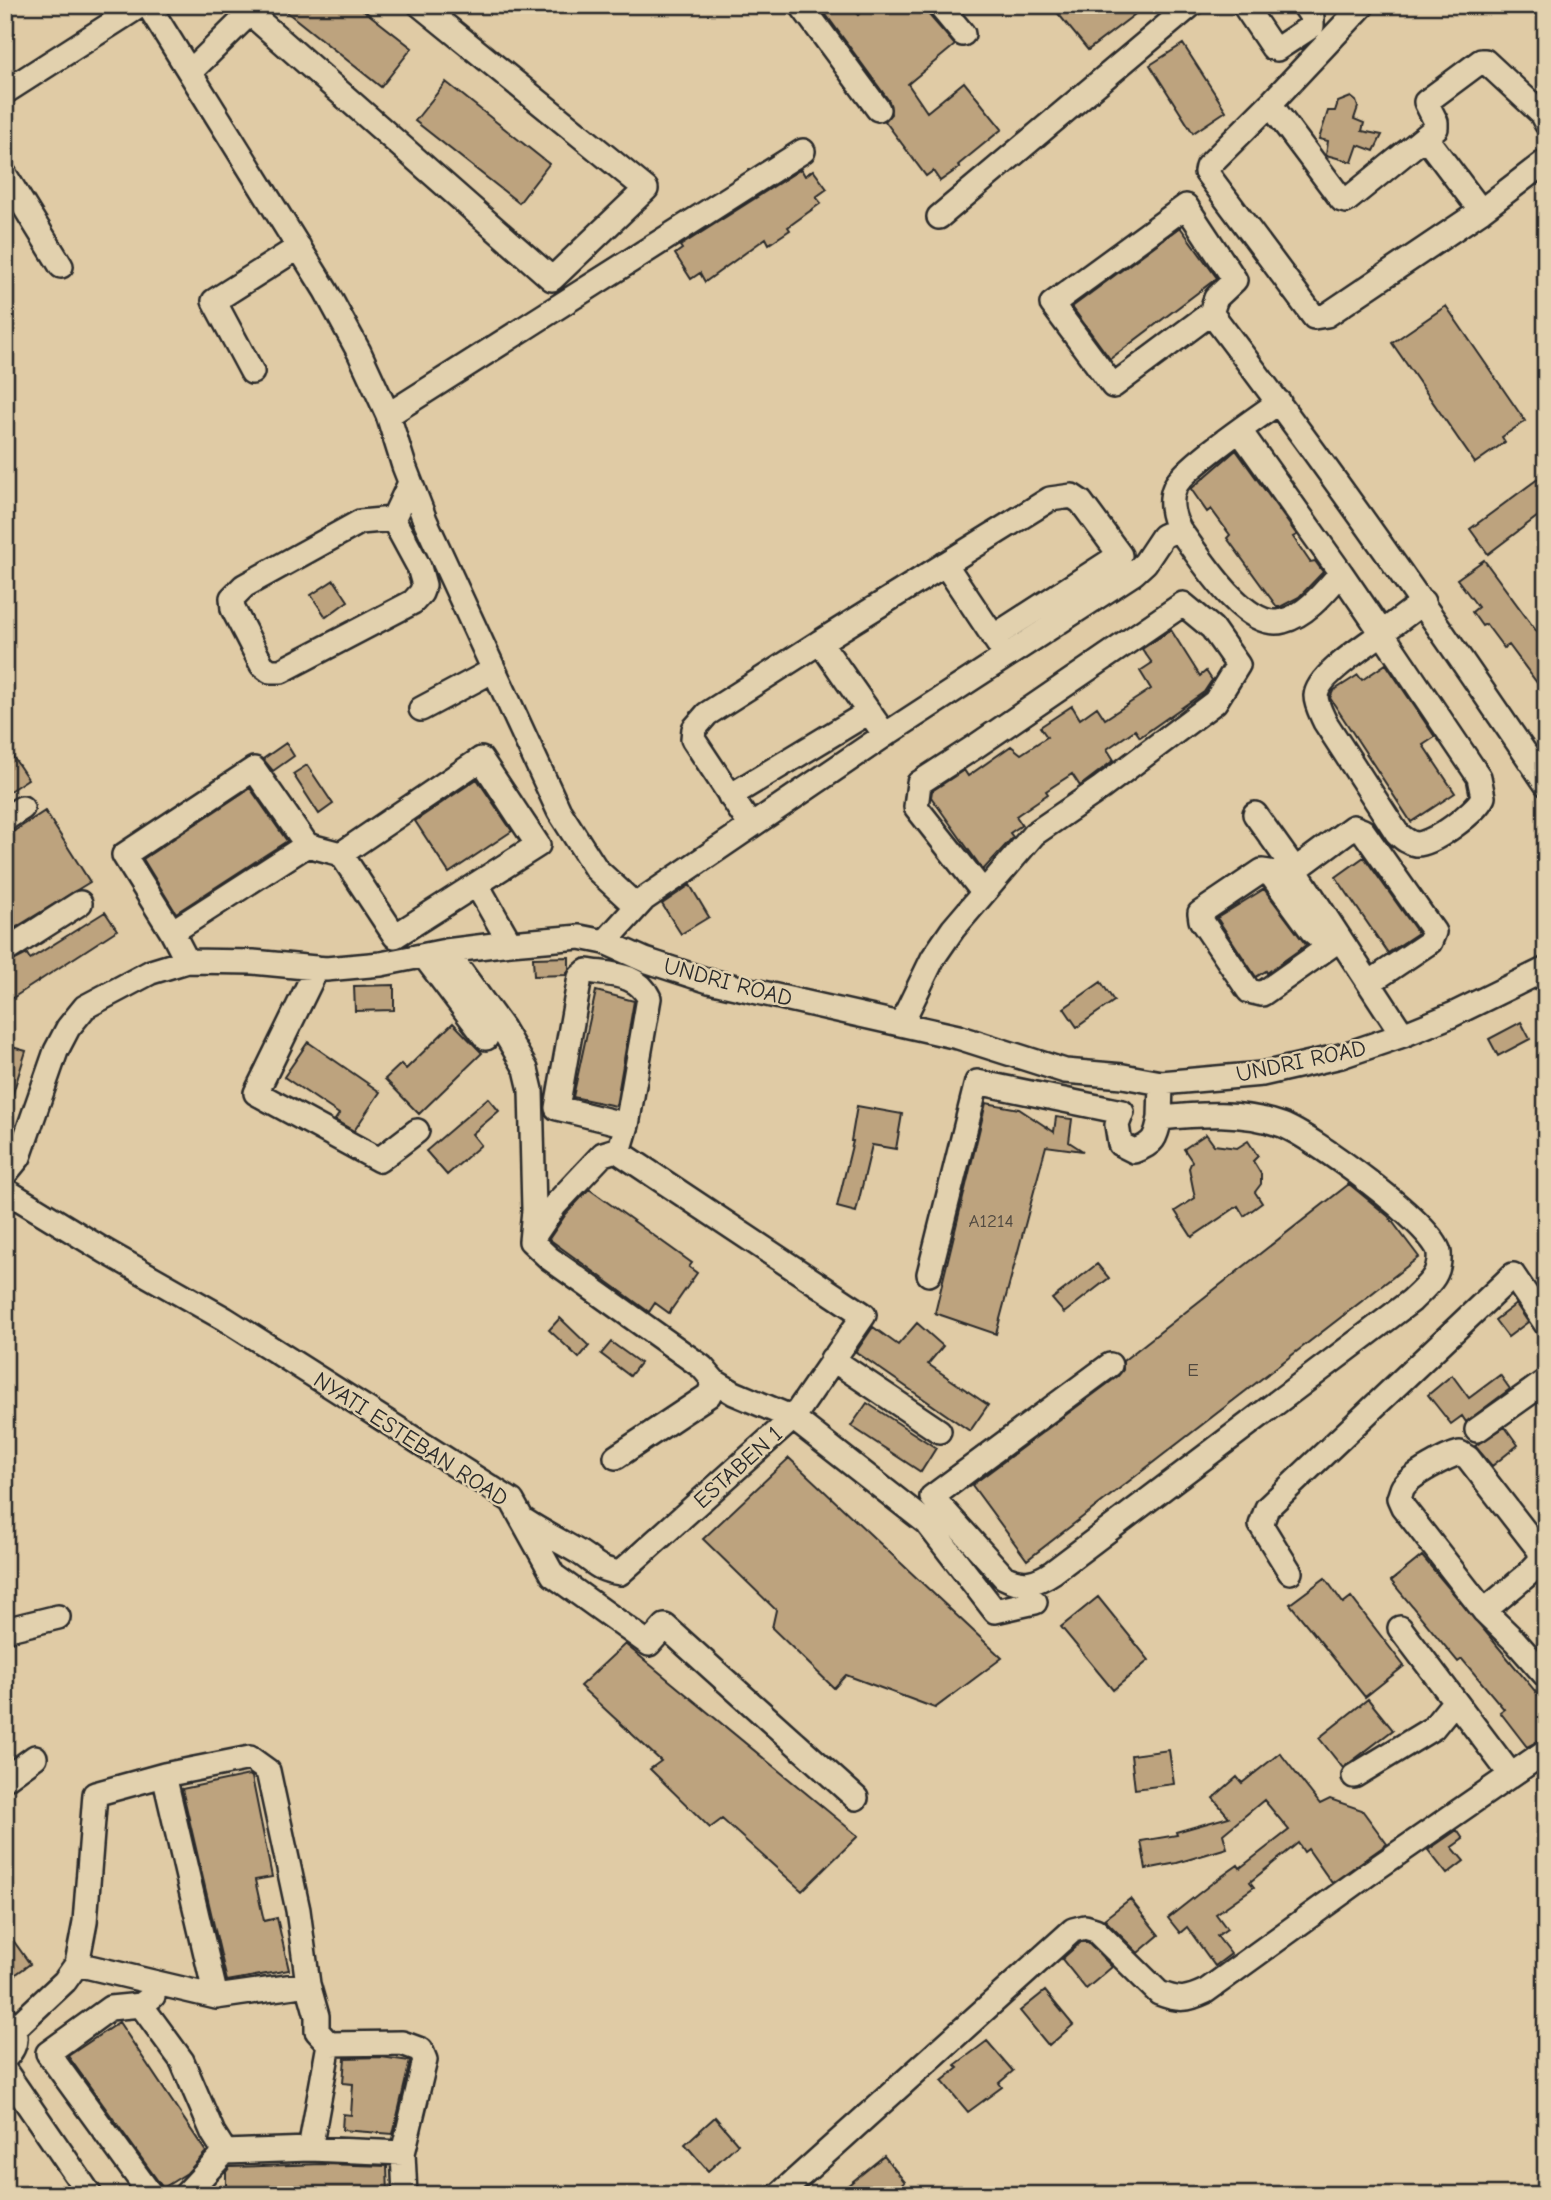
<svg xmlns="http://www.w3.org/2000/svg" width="1551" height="2200" viewBox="0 0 1551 2200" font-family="'Comic Neue',sans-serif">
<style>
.building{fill:#bda37e;stroke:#2b2b2b;stroke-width:2}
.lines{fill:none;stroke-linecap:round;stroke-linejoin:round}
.minor-casing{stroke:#2b2b2b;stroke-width:28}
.minor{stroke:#e2d1ae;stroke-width:23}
.labels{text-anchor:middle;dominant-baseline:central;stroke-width:5;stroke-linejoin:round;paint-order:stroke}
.number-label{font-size:19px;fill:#504940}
.street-label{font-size:23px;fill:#2b2b2b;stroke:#e2d1ae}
</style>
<rect width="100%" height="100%" fill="#e0cba5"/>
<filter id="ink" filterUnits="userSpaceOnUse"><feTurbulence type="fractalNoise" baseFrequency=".0143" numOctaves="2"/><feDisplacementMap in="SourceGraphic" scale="14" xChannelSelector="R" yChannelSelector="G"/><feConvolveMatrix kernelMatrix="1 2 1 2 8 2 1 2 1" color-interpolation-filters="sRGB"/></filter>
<g filter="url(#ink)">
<path class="building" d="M 278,5 L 357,5 L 412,48 L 381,87 Z
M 819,5 L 850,5 L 858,15 L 869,5 L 925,5 L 928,14 L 955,45 L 908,84 L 927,112 L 964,82 L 1002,129 L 958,165 L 960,167 L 940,181 L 933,171 L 926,176 L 885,121 L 891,114 L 889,101 Z
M 1051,5 L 1147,5 L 1088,50 Z
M 1183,44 L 1226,111 L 1193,133 L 1150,65 Z
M 446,82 L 549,164 L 519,203 L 415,121 Z
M 1351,97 L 1356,101 L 1358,107 L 1354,119 L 1364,123 L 1362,131 L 1382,135 L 1374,151 L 1358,145 L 1352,162 L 1326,155 L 1328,141 L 1319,139 L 1328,111 L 1335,111 L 1338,102 Z
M 801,169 L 805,176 L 813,170 L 827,189 L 816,197 L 821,203 L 788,227 L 790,230 L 769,244 L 766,238 L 705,282 L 700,273 L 691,279 L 675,254 L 682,249 L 680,246 Z
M 1180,227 L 1217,278 L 1110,359 L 1072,307 Z
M 1446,306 L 1525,421 L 1502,437 L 1505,442 L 1475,463 L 1392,343 Z
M 1236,450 L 1297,535 L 1293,537 L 1310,562 L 1315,561 L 1323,572 L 1299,597 L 1280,607 L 1277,607 L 1227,538 L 1230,535 L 1211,509 L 1207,512 L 1191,489 Z
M 1546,473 L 1546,510 L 1488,554 L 1470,529 Z
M 1484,560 L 1546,644 L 1546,695 L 1509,645 L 1504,648 L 1486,624 L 1482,626 L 1472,612 L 1478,607 L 1457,579 Z
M 334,580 L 348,601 L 326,617 L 311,595 Z
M 1171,630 L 1200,676 L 1206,671 L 1212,680 L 1204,692 L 1140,737 L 1135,730 L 1107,749 L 1114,760 L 1080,786 L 1072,774 L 1046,791 L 1048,794 L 1016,816 L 1022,825 L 1010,833 L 1013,837 L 983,870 L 931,797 L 932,791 L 964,770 L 968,776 L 1011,746 L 1021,754 L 1047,737 L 1040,727 L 1072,706 L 1080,719 L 1097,707 L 1105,719 L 1151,689 L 1140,671 L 1152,663 L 1142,649 Z
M 1386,664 L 1435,737 L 1423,745 L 1455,793 L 1411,822 L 1330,698 L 1333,691 L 1358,675 L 1362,680 Z
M 286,743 L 294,756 L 273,771 L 263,759 Z
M 5,745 L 28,779 L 5,794 Z
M 307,765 L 333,804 L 319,814 L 293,774 Z
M 477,779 L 512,831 L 449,873 L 415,821 Z
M 250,788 L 287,841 L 176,913 L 143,859 Z
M 45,811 L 90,882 L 5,934 L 5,837 Z
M 1364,857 L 1418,933 L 1388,953 L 1336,877 Z
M 690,885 L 709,917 L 681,934 L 662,904 Z
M 1264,889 L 1306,945 L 1267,973 L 1266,971 L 1256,977 L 1217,918 Z
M 105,912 L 117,930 L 5,1003 L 5,965 L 27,954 L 30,959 Z
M 569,957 L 569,969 L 566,975 L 534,976 L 533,958 Z
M 1101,982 L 1114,1001 L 1077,1027 L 1064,1008 Z
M 394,985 L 394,1010 L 355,1011 L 354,986 Z
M 596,991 L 634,1001 L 616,1106 L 573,1097 Z
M 1521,1022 L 1530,1039 L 1498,1056 L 1489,1039 Z
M 453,1023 L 482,1053 L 419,1114 L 385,1079 L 401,1064 L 406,1069 Z
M 308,1042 L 380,1092 L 354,1131 L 335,1120 L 339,1114 L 284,1077 Z
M 5,1045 L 26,1051 L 9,1106 L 5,1106 Z
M 488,1098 L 499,1111 L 472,1134 L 481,1145 L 447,1175 L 426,1151 Z
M 986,1103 L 1019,1109 L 1054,1132 L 1056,1117 L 1072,1119 L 1069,1142 L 1083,1151 L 1046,1146 L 996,1334 L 935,1313 Z
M 857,1106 L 902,1114 L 896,1149 L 872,1145 L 856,1212 L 837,1207 L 853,1141 L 851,1141 Z
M 1206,1134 L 1214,1145 L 1237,1148 L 1248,1141 L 1258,1156 L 1253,1161 L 1261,1174 L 1261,1184 L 1255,1192 L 1262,1203 L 1244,1216 L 1238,1206 L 1192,1237 L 1175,1211 L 1195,1198 L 1189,1168 L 1192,1161 L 1184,1149 Z
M 1349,1184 L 1388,1216 L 1419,1257 L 1027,1560 L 972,1485 L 1118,1376 L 1123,1370 L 1123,1361 Z
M 589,1189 L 692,1263 L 689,1267 L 697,1273 L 669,1313 L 655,1303 L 649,1312 L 549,1239 L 566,1214 Z
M 1097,1264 L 1109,1278 L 1064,1313 L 1052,1299 Z
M 1516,1304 L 1528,1322 L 1508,1337 L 1495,1320 Z
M 560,1318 L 589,1346 L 579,1358 L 549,1330 Z
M 917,1323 L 943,1346 L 928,1364 L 988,1405 L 970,1431 L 856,1352 L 873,1327 L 898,1345 Z
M 611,1342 L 640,1363 L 630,1376 L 601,1354 Z
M 1452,1375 L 1469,1398 L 1500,1375 L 1510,1389 L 1466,1422 L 1462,1416 L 1451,1424 L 1428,1395 Z
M 867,1403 L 936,1448 L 921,1472 L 851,1426 Z
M 1505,1427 L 1518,1445 L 1492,1466 L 1475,1446 Z
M 789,1458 L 1002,1658 L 935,1708 L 846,1675 L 834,1688 L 772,1628 L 776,1610 L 703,1539 Z
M 1422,1556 L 1546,1704 L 1546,1737 L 1527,1747 L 1500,1712 L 1504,1709 L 1462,1659 L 1458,1662 L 1391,1581 Z
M 1325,1578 L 1343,1603 L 1351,1597 L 1404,1666 L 1365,1697 L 1290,1604 Z
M 1098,1597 L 1149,1660 L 1113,1690 L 1061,1627 Z
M 625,1644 L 858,1836 L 802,1891 L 722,1819 L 710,1828 L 650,1769 L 661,1761 L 580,1686 Z
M 1368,1699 L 1393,1730 L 1343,1768 L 1319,1738 Z
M 1169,1750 L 1174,1784 L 1135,1789 L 1131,1755 Z
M 1280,1753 L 1320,1804 L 1330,1799 L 1362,1810 L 1387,1844 L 1332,1883 L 1308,1849 L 1304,1852 L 1298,1843 L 1250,1882 L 1254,1887 L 1216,1914 L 1227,1929 L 1217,1936 L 1231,1954 L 1215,1966 L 1187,1927 L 1180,1933 L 1168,1918 L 1211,1884 L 1238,1865 L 1240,1868 L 1289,1830 L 1264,1800 L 1223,1834 L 1227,1848 L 1177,1863 L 1146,1869 L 1141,1841 L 1177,1835 L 1176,1832 L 1229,1817 L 1213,1798 L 1237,1777 L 1242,1783 Z
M 249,1775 L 252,1777 L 272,1877 L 255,1880 L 264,1921 L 277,1918 L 289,1970 L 227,1981 L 182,1789 Z
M 1457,1830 L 1463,1839 L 1452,1847 L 1464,1861 L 1447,1874 L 1428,1850 Z
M 1130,1899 L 1159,1935 L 1138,1953 L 1104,1919 Z
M 5,1929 L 30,1964 L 5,1982 Z
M 1081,1942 L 1088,1942 L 1112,1967 L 1086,1989 L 1062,1959 Z
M 1045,1991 L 1073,2025 L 1049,2046 L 1020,2011 Z
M 119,2022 L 206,2152 L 187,2173 L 163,2188 L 68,2056 Z
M 987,2041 L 1013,2071 L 999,2083 L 1002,2087 L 968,2112 L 942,2081 L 958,2068 L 955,2065 Z
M 381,2057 L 410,2061 L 393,2134 L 342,2130 L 343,2114 L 351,2115 L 353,2084 L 343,2083 L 345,2058 Z
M 715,2117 L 738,2144 L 708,2171 L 685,2144 Z
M 884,2156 L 905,2182 L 889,2195 L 836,2195 Z
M 323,2164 L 387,2166 L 388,2195 L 226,2195 L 226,2172 L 230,2167 Z"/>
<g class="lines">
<defs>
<path id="minor" d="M 148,5 L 326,291 L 359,352 L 388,415 L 404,466 L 425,520 L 559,811 L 596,869 L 636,906
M 801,5 L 878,109
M 939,5 L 963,34
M 1244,5 L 1273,48 L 1277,49 L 1312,26 L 1312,17 L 1304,5
M 1363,5 L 1270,104 L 1207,167 L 1206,172 L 1314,317 L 1327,315 L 1481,211 L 1546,161
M 251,14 L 552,279 L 646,189 L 420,5
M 190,72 L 258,5
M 5,92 L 141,5
M 1270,104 L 1342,200 L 1346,201 L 1436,128 L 1436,122 L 1426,102 L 1481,61 L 1485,61 L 1541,113 L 1546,123
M 1425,137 L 1481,211
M 5,175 L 61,266
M 1186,206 L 1235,280 L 1216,298 L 1211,313 L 1113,386 L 1052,304 Z
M 939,217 L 1191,5
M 1211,313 C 1328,466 1438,624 1546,784
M 252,372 L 214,301 L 299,247
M 388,415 L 803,151
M 1240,431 L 1341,573 C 1326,590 1307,615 1283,621 C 1245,632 1199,556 1179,529 C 1172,516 1169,500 1175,487 C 1184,467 1257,418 1279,402
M 393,519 L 360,522 L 244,586 L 232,598 L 233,609 L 262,665 L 270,671 L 281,671 L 413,602 L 421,593 L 424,585 L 419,567 L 393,519 L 410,483
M 945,564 L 1001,648
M 1341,573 L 1382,633 C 1366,645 1317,676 1316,696 C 1316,705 1322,715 1325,722 L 1397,833 C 1403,838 1408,843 1416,844 C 1433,845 1476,812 1483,797 L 1479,777 L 1382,633 L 1423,602
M 820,642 L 1050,499 L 1072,496 L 1081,502 L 1120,555 L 993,637
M 421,709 L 494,670
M 730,796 L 869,712
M 1255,814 L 1295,870 L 1403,1035
M 5,819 L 22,808
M 750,825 L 693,739 L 694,729 L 707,714 L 820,642 L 885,735
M 1295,870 L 1353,827 L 1363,831 L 1434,932 L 1430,942 L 1369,983
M 477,885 L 510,943
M 172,932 L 307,845
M 605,942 L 644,899 L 885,735 L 1134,573 L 1145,563 L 1163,536 L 1179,529
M 1330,946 L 1262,994 L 1249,991 L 1201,920 L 1200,913 L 1262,871 L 1269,872 L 1312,931 L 1330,946 L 1340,939
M 5,951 L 80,903
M 446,951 L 502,1028 L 526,1069 L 531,1090 L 534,1210 L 531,1241 L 549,1258 L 702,1367 L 714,1381 L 709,1395 L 616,1457
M 424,956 L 486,1038
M 187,961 L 172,932 L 124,855 L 254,769 L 307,845 L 341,854 L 395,936 L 538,845 L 481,759 L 341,854
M 317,968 L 256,1093 L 379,1160 L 417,1131
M 901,1024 L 933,958 L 953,929 L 1034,834 L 1101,788 L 1215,702 L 1238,665 L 1212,628 L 1183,604 L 976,746 L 919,783 L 916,807 L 983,892
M 627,1125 L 557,1108 L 580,977 L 587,971 C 612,975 637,973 649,998 L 627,1125 L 619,1152 L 864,1315 L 793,1418 L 734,1393 L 714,1381
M 5,1174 L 19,1157 L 56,1051 L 68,1028 L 85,1007 L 151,972 L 187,961 L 253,962 L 326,969 L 381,964 L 446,951 L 510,943 L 580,937 L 605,942 L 645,960 L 709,981 L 958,1037 L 1065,1071 L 1123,1076 L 1161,1083 L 1262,1074 L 1341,1056 L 1403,1035 L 1452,1015 L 1546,969
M 5,1190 L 105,1251 L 225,1319 L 512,1501 L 553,1575 L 649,1644 L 665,1626 L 856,1798
M 532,1239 L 555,1205 L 603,1154 L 613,1151 L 619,1152
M 929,1274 L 977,1082 L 1122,1112 L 1117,1125 L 1120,1144 L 1134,1151 C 1154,1144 1156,1138 1160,1118
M 832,1359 L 939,1431
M 1110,1365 L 932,1497 L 1004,1577 C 1023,1587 1037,1583 1053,1572 L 1411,1301 C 1426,1286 1441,1277 1439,1253 C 1436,1226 1310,1135 1282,1125 C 1243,1111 1200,1114 1160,1118 L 1161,1083
M 1477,1430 L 1546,1381
M 525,1521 C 543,1533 562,1542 580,1553 C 597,1564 597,1569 620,1573 L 793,1418 L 927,1523 L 995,1611 L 1035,1602
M 1290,1572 L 1261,1525 L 1267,1508 L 1513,1275 L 1546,1324
M 1484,1611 L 1527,1575 L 1540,1561 L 1540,1551 L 1468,1458 L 1460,1453 C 1447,1456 1411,1475 1403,1487 C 1401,1490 1401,1494 1399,1498 L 1403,1507 L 1484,1611 L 1515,1641 L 1546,1676
M 1400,1628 L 1511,1775
M 5,1630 L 58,1617
M 1354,1776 L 1433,1728 L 1455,1701
M 5,1779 L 35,1757
M 77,1964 L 216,1997 L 308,1984 L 298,1910 L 268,1771 L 250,1758 L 164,1775
M 308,1984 L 317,2016 L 317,2031 L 329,2044 L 402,2043 L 421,2050 L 425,2060 L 403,2153 L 405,2195
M 153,1996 L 141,2005 L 182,2061 L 213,2133 L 225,2152
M 141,2005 L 110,2008 L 48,2053 L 151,2195
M 5,2018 C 19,2030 18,2046 5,2058
M 14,2029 L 65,1981 L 77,1964 L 85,1922 L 95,1794 L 164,1775 L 216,1997
M 5,2071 L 90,2195
M 310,2149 L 329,2044
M 185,2195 L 225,2152 L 310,2149 L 403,2153
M 779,2195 L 1073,1930 L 1085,1927 L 1095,1930 L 1159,1993 C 1179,2001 1187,2000 1206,1991 L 1368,1874 L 1546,1751"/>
</defs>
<use href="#minor" class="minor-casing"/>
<use href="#minor" class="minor"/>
</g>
</g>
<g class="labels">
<g class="number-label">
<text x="991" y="1221">A1214</text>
<text x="1193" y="1370">E</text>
</g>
<g class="street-label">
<text transform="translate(728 982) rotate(15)">UNDRI ROAD</text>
<text transform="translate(1301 1061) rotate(-12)">UNDRI ROAD</text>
<text transform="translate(411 1439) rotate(33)">NYATI ESTEBAN ROAD</text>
<text transform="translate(738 1467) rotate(-42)">ESTABEN 1</text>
</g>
</g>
<rect width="1551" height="2200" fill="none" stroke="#e2d1ae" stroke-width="28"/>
<rect x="14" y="14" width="1523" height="2172" fill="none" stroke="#2b2b2b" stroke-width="2.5" filter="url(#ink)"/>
</svg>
